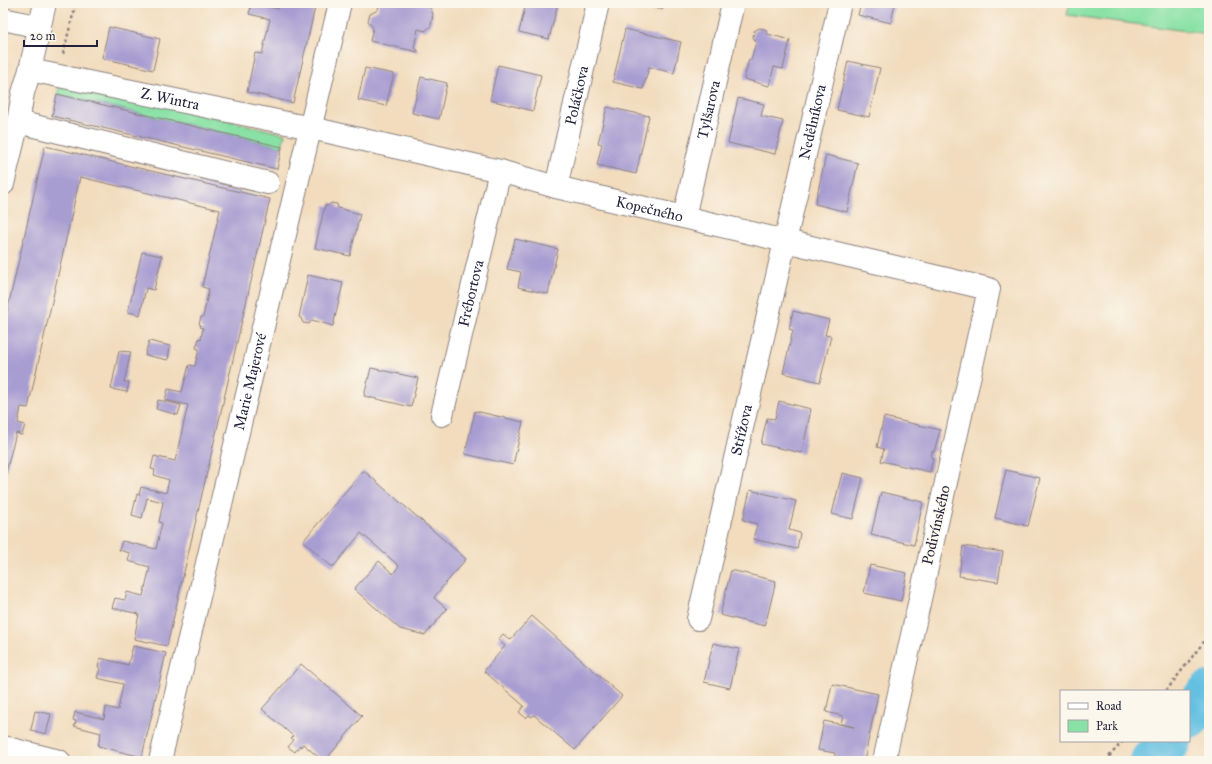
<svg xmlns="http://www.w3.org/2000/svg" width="1212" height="764" viewBox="0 0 1212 764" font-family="'IM FELL Great Primer',serif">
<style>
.green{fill:#89e1a5;stroke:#568270}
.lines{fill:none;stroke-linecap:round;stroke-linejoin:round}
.river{stroke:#63c0e1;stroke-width:44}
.building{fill:#a89dd1}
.minor-casing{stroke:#8a7f7c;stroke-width:24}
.path{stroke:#8a7f7c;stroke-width:2.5;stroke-dasharray:3 3;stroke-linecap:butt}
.minor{stroke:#fff;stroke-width:22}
.labels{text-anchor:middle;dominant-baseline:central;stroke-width:3;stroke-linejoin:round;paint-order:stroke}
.street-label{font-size:15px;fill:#22223b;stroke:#fbf7ec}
</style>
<rect width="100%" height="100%" fill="#fbf7ec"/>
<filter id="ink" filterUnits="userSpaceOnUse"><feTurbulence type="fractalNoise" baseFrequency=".025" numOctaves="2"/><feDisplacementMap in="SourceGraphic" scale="8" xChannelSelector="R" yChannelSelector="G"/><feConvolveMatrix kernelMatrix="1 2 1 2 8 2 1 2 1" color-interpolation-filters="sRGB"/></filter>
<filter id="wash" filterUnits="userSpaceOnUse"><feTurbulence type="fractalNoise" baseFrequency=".012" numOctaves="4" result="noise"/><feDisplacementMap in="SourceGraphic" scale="16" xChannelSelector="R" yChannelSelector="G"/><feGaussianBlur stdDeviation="0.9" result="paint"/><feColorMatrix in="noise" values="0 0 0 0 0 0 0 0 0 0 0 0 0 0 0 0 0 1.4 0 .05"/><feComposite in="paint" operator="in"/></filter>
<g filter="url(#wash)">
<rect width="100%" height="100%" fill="#f2dcbd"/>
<path class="green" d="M 1070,3 L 1209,3 L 1209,34 L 1067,15 Z
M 62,81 L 285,134 L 282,147 L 57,94 Z"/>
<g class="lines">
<path class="river" d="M 1189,717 L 1209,693
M 1152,761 L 1169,741"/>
</g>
<g id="blocks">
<path class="building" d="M 252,3 L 278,9 L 279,5 L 275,3 L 316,3 L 293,103 L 247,92 L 255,53 L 262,54 L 270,19 L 249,14 Z
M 379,3 L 427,3 L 428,7 L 430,7 L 433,14 L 431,26 L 425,31 L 418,29 L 414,48 L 418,50 L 418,52 L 370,41 L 373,28 L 368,21 L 370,14 L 378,10 Z
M 526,3 L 558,3 L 549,39 L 519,32 Z
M 636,3 L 664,3 L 662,10 Z
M 861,3 L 895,3 L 891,23 L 858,15 Z
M 109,27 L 160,39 L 153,70 L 102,58 Z
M 759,28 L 765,29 L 768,34 L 790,40 L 783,69 L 774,67 L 769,86 L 744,79 L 749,59 L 751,60 L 756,42 L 753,37 L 754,31 Z
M 625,29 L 681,42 L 674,73 L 649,67 L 643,89 L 613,82 Z
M 848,61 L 880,68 L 869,117 L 837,110 Z
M 498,65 L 541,75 L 533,111 L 490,100 Z
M 365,68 L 394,74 L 386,106 L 358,100 Z
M 421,77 L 447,83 L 439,119 L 412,113 Z
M 57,94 L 282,147 L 277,169 L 52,116 Z
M 738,98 L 764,104 L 761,116 L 783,121 L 775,154 L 728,143 Z
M 607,107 L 649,116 L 636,174 L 597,165 L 602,144 L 598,143 Z
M 45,146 L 270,199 L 167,646 L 134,639 L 139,614 L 112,608 L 115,598 L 125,600 L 127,592 L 143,596 L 150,567 L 128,561 L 130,553 L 119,550 L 122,541 L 156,549 L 162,523 L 159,522 L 163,502 L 147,498 L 142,518 L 132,515 L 137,494 L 139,495 L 141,487 L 166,493 L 169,480 L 154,475 L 155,470 L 151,469 L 154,456 L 175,461 L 188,405 L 165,400 L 168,389 L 182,392 L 189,365 L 195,366 L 199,349 L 196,348 L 199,338 L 201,339 L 203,328 L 200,327 L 201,325 L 199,324 L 201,317 L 203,317 L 209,289 L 202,287 L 220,210 L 80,177 L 28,408 L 21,407 L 18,423 L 25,425 L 22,435 L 16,433 L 3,484 L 3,329 Z
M 826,155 L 858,163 L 847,212 L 815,204 Z
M 331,203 L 337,204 L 338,208 L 360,214 L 350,256 L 315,248 L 325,205 L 328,206 Z
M 515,239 L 558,249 L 548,294 L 518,287 L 521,272 L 507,269 Z
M 142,252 L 162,256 L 154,290 L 146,288 L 140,315 L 128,312 Z
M 308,275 L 343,283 L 333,326 L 312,320 L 309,324 L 303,323 L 301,318 L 299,317 Z
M 793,311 L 829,320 L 825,335 L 831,336 L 820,382 L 783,373 L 793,330 L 789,329 Z
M 149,341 L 170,346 L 168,360 L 145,355 Z
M 119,351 L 131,352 L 124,382 L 129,382 L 127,392 L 111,389 Z
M 371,368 L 418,378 L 411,407 L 364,396 Z
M 158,400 L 181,405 L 178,415 L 156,409 Z
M 779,401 L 811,409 L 802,453 L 761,444 L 767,418 L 775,419 Z
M 475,411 L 523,422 L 513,465 L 465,454 Z
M 884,417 L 940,430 L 934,452 L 932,451 L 931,458 L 933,458 L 930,472 L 881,461 L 884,449 L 877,447 Z
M 1006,470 L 1040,478 L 1028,526 L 995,518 Z
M 363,471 L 364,471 L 466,559 L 435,596 L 434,598 L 447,609 L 425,635 L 400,629 L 354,589 L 379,561 L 393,574 L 399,566 L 361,533 L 334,566 L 331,566 L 303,541 Z
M 842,473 L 863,478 L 853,519 L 832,514 Z
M 750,490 L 796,501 L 789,530 L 800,533 L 797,549 L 753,539 L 757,524 L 743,520 Z
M 881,492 L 923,502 L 914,545 L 871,535 Z
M 963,546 L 1003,552 L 998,582 L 959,576 Z
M 870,565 L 907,573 L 901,601 L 864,593 Z
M 731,570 L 776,581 L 765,626 L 720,615 Z
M 532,616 L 622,696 L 575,750 L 534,715 L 532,717 L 529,715 L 526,718 L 519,712 L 524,706 L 484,671 L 505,646 L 498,640 L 503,634 L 510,640 Z
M 713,643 L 739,649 L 730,688 L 704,682 Z
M 133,646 L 166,653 L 142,757 L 98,746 L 101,733 L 74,726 L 76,721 L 73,720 L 75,712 L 104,719 L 106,707 L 118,710 L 123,684 L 97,678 L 100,668 L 98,667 L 100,658 L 128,665 Z
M 301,664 L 362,716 L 329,756 L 335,761 L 323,761 L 303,744 L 301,747 L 300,745 L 295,752 L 288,747 L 294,740 L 291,738 L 293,736 L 262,709 Z
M 832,684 L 878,694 L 864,761 L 834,761 L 835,753 L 818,750 L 824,721 L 854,727 L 841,724 L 843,716 L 826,712 Z
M 35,711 L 51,714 L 46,734 L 31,730 Z
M 816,758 L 826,760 L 826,761 L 815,761 Z"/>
</g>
</g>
<g filter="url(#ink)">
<use href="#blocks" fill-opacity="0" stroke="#8a7f7c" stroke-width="1"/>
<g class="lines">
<defs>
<g id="minor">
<path d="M 3,19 L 40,27"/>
<path id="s1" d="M 30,70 L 311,128 L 500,171 L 556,187 L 989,289 L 884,761"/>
<path d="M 18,122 L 268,183"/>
<path d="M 3,184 L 18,122 L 23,93 L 30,70 L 45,3"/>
<path id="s2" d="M 556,187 L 598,3"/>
<path id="s3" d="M 684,217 L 733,3"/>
<path id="s4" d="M 442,415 L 500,171"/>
<path id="s5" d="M 698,619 L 840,3"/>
<path d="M 3,747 L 59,761"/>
<path id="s6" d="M 160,761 L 340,3"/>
</g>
</defs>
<use href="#minor" class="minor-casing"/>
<path class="path" d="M 63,54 L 76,3
M 1166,691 L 1209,635
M 1105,761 L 1123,741"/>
<use href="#minor" class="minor"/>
</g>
</g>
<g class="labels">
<g class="street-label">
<text stroke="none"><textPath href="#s2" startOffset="94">Poláčkova</textPath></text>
<text stroke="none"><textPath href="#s1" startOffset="143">Z. Wintra</textPath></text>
<text stroke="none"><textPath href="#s3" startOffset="110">Tylšarova</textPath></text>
<text stroke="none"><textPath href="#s5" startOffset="510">Nedělníkova</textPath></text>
<text stroke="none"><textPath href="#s1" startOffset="635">Kopečného</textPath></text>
<text stroke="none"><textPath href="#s4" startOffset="125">Frébortova</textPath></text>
<text stroke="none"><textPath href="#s6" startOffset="390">Marie Majerové</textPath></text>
<text stroke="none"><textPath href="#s5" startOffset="194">Střížova</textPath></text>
<text transform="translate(936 525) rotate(-77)">Podivínského</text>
</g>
</g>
<rect width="1212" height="764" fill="none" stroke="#fbf7ec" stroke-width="16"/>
<rect x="1060" y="690" width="130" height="52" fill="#fbf7ec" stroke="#a4a2a5"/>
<rect x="1068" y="703" width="20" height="6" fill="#ffffff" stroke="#a4a2a5"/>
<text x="1096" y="710" font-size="12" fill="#22223b">Road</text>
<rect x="1068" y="720" width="20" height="12" fill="#89e1a5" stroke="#a4a2a5"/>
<text x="1096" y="730" font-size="12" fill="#22223b">Park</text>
<path d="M24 40v6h73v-6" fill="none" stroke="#22223b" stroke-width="2"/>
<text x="30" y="40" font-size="12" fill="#22223b" stroke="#fbf7ec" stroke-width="3" paint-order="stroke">20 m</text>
</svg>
